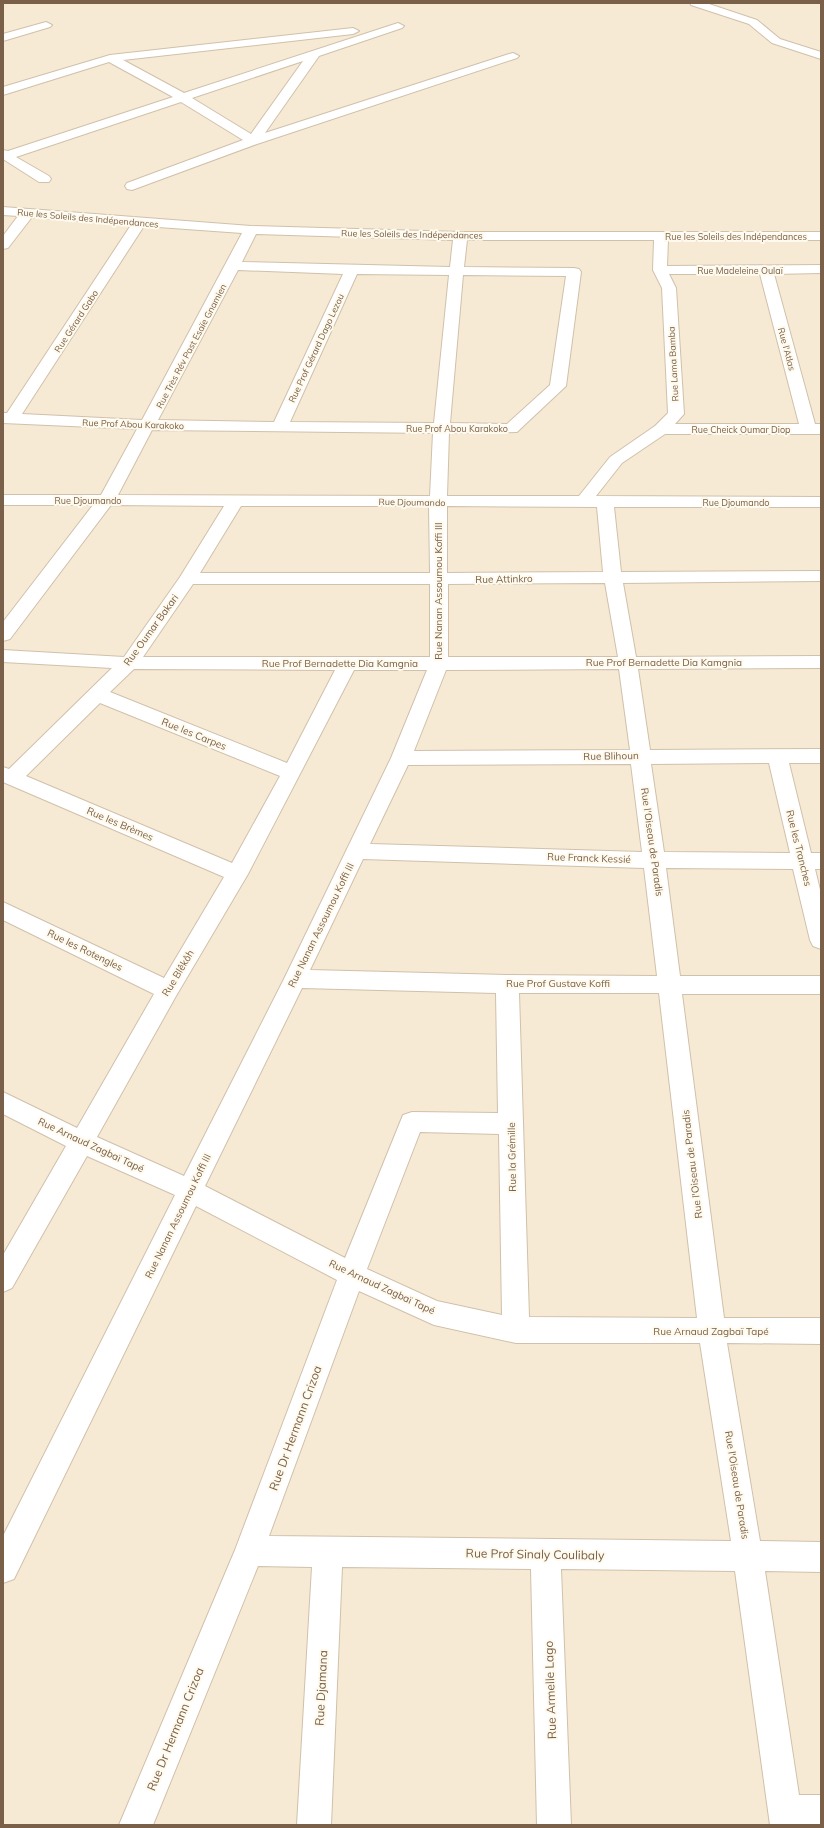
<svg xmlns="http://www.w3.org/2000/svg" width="824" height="1828" viewBox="0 0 824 1828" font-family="Mulish,sans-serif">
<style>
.residential{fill:#f6ead4}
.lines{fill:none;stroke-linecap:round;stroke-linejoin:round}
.minor-casing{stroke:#d1c0aa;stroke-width:2}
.minor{fill:#fff;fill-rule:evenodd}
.labels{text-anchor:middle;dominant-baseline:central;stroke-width:4;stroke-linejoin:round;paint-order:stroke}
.far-street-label{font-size:9px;fill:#7a6048;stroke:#fffaee}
.street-label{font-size:10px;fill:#7a6048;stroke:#fffaee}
.near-street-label{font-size:12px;fill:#7a6048;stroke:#fffaee}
</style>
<rect width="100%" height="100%" fill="#fef7e6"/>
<path class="residential" d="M 3,3 L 821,3 L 821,1825 L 3,1825 Z"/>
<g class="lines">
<defs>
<path id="minor" d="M 690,3 L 706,3 L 757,20 L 780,39 L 821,52 L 821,59 L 772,43 L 749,24 L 691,5 Z
M 46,22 L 52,25 L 50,27 L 3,41 L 3,34 Z
M 398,23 L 404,26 L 402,28 L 319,56 L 265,133 L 509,54 L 513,53 L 519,56 L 517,58 L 257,144 L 132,190 L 127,189 L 125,186 L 127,183 L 243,140 L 181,102 L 16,157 L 49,176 L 51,179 L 49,182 L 39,182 L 3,159 L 3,150 L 8,151 L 173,97 L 109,62 L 3,95 L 3,87 L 110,55 L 353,28 L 359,31 L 353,34 L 123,60 L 184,93 ZM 303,61 L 251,134 L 192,98 Z
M 3,207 L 251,226 L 460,232 L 821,232 L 821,240 L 668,240 L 667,266 L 821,265 L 821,273 L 774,274 L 815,424 L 821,424 L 821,434 L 665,434 L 622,463 L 596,496 L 821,497 L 821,507 L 614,507 L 621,572 L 821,571 L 821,581 L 623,583 L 636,657 L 821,656 L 821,668 L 638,669 L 650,750 L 821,749 L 821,763 L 789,763 L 811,853 L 821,853 L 821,869 L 815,869 L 821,894 L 821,949 L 813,946 L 810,940 L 793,869 L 666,868 L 680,976 L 821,976 L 821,994 L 682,994 L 724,1318 L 821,1318 L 821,1344 L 727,1343 L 760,1541 L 821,1542 L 821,1572 L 765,1571 L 799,1795 L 821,1795 L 821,1825 L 770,1825 L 735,1571 L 561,1569 L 571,1825 L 537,1825 L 531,1569 L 342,1567 L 331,1825 L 297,1825 L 312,1567 L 258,1566 L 153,1825 L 119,1825 L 235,1550 L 337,1280 L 196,1206 L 14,1579 L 3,1583 L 3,1536 L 175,1195 L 87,1156 L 12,1288 L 3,1292 L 3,1255 L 66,1146 L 3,1114 L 3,1092 L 77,1128 L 154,994 L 3,920 L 3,902 L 164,978 L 224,877 L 3,782 L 3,767 L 9,769 L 112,668 L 3,662 L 3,650 L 124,657 L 180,577 L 224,506 L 111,505 L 10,639 L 3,641 L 3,622 L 93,505 L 3,505 L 3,495 L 101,495 L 137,429 L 3,423 L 3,413 L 7,413 L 131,225 L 32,217 L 8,248 L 3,249 L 3,236 L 18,216 L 3,215 ZM 144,226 L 242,233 L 142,420 L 22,414 ZM 256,234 L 453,240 L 450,267 L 242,262 ZM 467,240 L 654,240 L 653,270 L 662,288 L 668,413 L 655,426 L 610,457 L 579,496 L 447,496 L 449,433 L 517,432 L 566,386 L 581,272 L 579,269 L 574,268 L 464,267 ZM 238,270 L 343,274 L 274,422 L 158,420 ZM 357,274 L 449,275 L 434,423 L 290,422 ZM 669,274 L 760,274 L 799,424 L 675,424 L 684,414 L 676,288 ZM 463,275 L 566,276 L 550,385 L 507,424 L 450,423 ZM 152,430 L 433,433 L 430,496 L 118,495 ZM 241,506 L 429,506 L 430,573 L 200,573 ZM 447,506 L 597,507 L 603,572 L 447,573 ZM 605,583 L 618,657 L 448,657 L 448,584 ZM 193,584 L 430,584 L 430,657 L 143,657 ZM 134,669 L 335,670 L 287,763 L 110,692 ZM 619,669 L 630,750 L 414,751 L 446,670 ZM 354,670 L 427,670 L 391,758 L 284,979 L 184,1176 L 97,1137 L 176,996 L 248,874 ZM 100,703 L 280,776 L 232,863 L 26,776 ZM 769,763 L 790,853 L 664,852 L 651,764 ZM 631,764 L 642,852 L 370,844 L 408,765 ZM 363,859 L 644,868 L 657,976 L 507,975 L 310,970 ZM 302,988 L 496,993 L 498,1113 L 412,1112 L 403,1115 L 345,1258 L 205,1186 ZM 519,993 L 659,993 L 697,1318 L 529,1317 ZM 420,1132 L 499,1134 L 502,1315 L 437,1301 L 367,1269 ZM 359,1291 L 434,1325 L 516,1343 L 700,1343 L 731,1541 L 269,1536 Z"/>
</defs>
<use href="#minor" class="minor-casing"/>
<use href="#minor" class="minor"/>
</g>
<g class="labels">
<g class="far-street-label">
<text transform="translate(88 218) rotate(5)">Rue les Soleils des Indépendances</text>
<text transform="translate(412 234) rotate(1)">Rue les Soleils des Indépendances</text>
<text x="736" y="236">Rue les Soleils des Indépendances</text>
<text x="740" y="270">Rue Madeleine Oulaï</text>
<text transform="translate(76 321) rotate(-57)">Rue Gérard Gabo</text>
<text transform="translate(191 346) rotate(-62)">Rue Très Rév Past Esaïe Gnamien</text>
<text transform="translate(316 348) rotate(-65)">Rue Prof Gérard Dago Lezou</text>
<text transform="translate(787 349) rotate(75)">Rue l'Atlas</text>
<text transform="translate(673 364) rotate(-93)">Rue Lama Bamba</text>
<text transform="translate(133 424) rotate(2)">Rue Prof Abou Karakoko</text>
<text x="457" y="428">Rue Prof Abou Karakoko</text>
<text x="741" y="429">Rue Cheick Oumar Diop</text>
<text x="88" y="500">Rue Djoumando</text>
<text transform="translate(412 502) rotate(1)">Rue Djoumando</text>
<text x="736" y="502">Rue Djoumando</text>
</g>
<g class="street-label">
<text transform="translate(504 579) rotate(-1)">Rue Attinkro</text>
<text transform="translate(438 591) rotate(-90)">Rue Nanan Assoumou Koffi III</text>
<text transform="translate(151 630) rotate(-54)">Rue Oumar Bakari</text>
<text x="664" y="662">Rue Prof Bernadette Dia Kamgnia</text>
<text x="340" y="663">Rue Prof Bernadette Dia Kamgnia</text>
<text transform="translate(194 734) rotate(22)">Rue les Carpes</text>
<text transform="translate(611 756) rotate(-1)">Rue Blihoun</text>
<text transform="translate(120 824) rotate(23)">Rue les Brèmes</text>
<text transform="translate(652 842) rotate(82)">Rue l'Oiseau de Paradis</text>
<text transform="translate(799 848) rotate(76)">Rue les Tranches</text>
<text transform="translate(589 858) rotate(2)">Rue Franck Kessié</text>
<text transform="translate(321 925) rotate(-64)">Rue Nanan Assoumou Koffi III</text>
<text transform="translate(85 950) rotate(26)">Rue les Rotengles</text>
<text transform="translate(178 973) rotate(-59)">Rue Blêkôh</text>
<text x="558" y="983">Rue Prof Gustave Koffi</text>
<text transform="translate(91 1145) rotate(25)">Rue Arnaud Zagbaï Tapé</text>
<text transform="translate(512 1157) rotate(-91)">Rue la Grémille</text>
<text transform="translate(692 1164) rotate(-97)">Rue l'Oiseau de Paradis</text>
<text transform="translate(178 1216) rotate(-64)">Rue Nanan Assoumou Koffi III</text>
<text transform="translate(382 1287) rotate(25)">Rue Arnaud Zagbaï Tapé</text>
<text x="711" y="1331">Rue Arnaud Zagbaï Tapé</text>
<text transform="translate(737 1485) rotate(81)">Rue l'Oiseau de Paradis</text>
</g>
<g class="near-street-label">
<text transform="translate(295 1428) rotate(-70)">Rue Dr Hermann Crizoa</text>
<text transform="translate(535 1554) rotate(1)">Rue Prof Sinaly Coulibaly</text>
<text transform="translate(321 1688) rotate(-87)">Rue Djamana</text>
<text transform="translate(550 1690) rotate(-92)">Rue Armelle Lago</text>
<text transform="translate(175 1729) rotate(-68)">Rue Dr Hermann Crizoa</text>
</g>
</g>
<rect width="824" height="1828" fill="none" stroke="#7a6048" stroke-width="8"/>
</svg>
